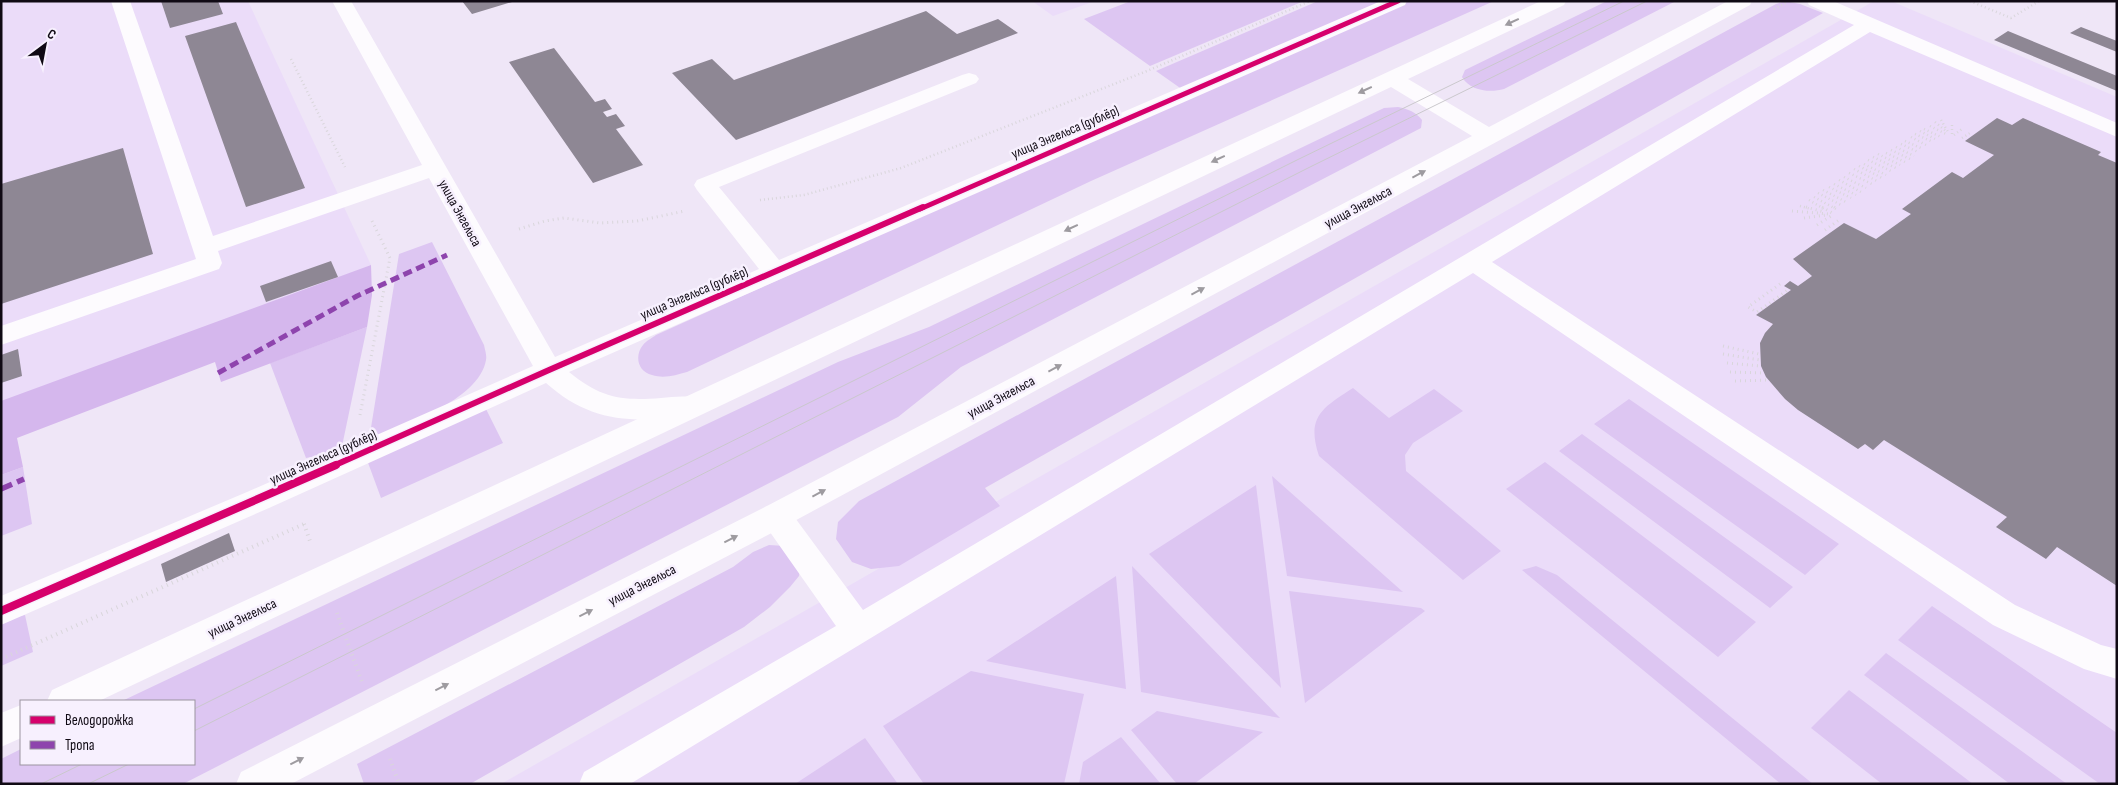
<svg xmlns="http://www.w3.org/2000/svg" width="2118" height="785" viewBox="0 0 2118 785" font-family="'Sofia Sans Condensed',sans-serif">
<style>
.built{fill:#ebdcf9}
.green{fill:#ddc6f2}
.forest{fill:#d5b7ed}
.building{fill:#8e8794}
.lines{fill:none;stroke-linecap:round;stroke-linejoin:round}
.path-far2{stroke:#d9d6db;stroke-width:2.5;stroke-dasharray:1 3;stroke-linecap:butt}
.path-far1{stroke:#d9d6db;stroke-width:3;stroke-dasharray:1 4;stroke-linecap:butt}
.path{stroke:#d9d6db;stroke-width:4;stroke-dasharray:1 4.5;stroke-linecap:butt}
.minor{fill:#fdfbfe;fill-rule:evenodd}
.major{fill:#fdfbfe;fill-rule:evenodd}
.tram{stroke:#cac8cc;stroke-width:1}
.quiet-far1{stroke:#8e44ad;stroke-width:5;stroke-dasharray:9 5;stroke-linecap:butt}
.quiet{stroke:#8e44ad;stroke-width:5.5;stroke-dasharray:12 5.5;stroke-linecap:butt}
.cycleway-far2-casing{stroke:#f7f0fe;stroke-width:8}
.cycleway-far1-casing{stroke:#f7f0fe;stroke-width:9}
.cycleway-casing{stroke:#f7f0fe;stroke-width:11}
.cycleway-far2{stroke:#d6006c;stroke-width:5}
.cycleway-far1{stroke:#d6006c;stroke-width:6}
.cycleway{stroke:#d6006c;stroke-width:8}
.oneway{fill:#9e9ba0}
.labels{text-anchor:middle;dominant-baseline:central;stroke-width:5;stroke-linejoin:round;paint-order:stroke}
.street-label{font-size:14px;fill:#100a14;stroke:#f7f0fe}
</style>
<rect width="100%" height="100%" fill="#efe6f7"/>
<path class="built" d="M 1,1 L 248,1 L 371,265 L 1,410 Z
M 1032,1 L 1095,1 L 1053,16 Z
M 1874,1 L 1891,1 L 2117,97 L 2117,784 L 501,784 Z"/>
<path class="green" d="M 1131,1 L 1304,1 L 1150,66 L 1084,19 Z
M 1318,1 L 1387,1 L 1183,90 L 1156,71 Z
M 1406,1 L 1494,1 L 1091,181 L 687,372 C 676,375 664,379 652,375 C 638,372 634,356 643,345 C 646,341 652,338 656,335 L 980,189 Z
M 1607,1 L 1676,1 L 1504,89 C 1490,93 1470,91 1462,77 L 1465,70 Z
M 1785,1 L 1800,4 L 1823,13 L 985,488 L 1000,506 L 899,566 L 871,569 L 852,562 L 836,539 L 838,522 L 859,501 L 1776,4 Z
M 1398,107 C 1408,109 1416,112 1422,120 L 1421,128 L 961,367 L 898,417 L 183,784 L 1,784 L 1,759 L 21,749 L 21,764 L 194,764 L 194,701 L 122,701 L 838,362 L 929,327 L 1384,108 Z
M 432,242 L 484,345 C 485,350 487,356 486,360 C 479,401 402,425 369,440 L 399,254 Z
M 367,327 L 341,451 L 306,458 L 270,363 Z
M 1353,388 L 1389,418 L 1434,389 L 1463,411 L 1413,443 L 1405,455 L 1406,471 L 1501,551 L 1463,580 L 1319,456 C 1306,417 1322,408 1353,388 Z
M 1629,399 L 1839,544 L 1805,575 L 1594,424 Z
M 485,407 L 503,443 L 381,498 L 367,460 Z
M 1582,434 L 1793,587 L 1770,608 L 1559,451 Z
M 1545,462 L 1756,622 L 1718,657 L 1506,489 Z
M 23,467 L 32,524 L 1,536 L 1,475 Z
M 1272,476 L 1403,592 L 1287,576 Z
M 1256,485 L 1281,688 L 1149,554 Z
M 769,545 L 785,546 L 801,564 L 799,576 L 790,587 L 770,607 L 744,627 L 470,784 L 364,784 L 357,764 L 733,567 L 753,552 Z
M 1132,566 L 1280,718 L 1141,692 Z
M 1536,566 L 1557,575 L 1813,784 L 1781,784 L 1522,570 Z
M 1116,576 L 1126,689 L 986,661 Z
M 1289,591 L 1421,608 L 1425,611 L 1305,703 Z
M 1932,606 L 2117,733 L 2117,784 L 2100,784 L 1898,640 Z
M 25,615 L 33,652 L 1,666 L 1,620 Z
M 1886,653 L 2067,784 L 2010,784 L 1864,675 Z
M 971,671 L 1084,694 L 1064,784 L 924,784 L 883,726 Z
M 1849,690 L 1973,784 L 1882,784 L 1811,728 Z
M 1157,711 L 1263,732 L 1194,784 L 1177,784 L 1131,730 Z
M 1121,737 L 1161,784 L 1079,784 L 1083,762 Z
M 865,738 L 898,784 L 795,784 Z"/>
<path class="forest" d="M 371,265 L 372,295 L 367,327 L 221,382 L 215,362 L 17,438 L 23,467 L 1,475 L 1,401 Z"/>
<path class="building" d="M 161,1 L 218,1 L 223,14 L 170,28 Z
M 462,1 L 512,1 L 512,2 L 472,14 Z
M 926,11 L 957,34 L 998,19 L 1018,33 L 736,140 L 672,73 L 712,59 L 734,80 Z
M 236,22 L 305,188 L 246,207 L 185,36 Z
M 2081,27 L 2117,41 L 2117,52 L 2070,33 Z
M 2008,31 L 2117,76 L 2117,91 L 1994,40 Z
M 554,48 L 595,102 L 605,99 L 612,109 L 603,112 L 607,117 L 616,114 L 625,126 L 616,129 L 643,165 L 593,183 L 509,62 Z
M 1997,118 L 2012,125 L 2023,118 L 2101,152 L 2098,155 L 2117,163 L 2117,586 L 2057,547 L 2046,559 L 1996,527 L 2007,517 L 1884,440 L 1873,450 L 1865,444 L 1858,449 L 1798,410 L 1785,399 L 1766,377 L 1761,366 L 1760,343 L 1765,333 L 1773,324 L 1756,315 L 1791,290 L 1784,286 L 1790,281 L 1798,286 L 1812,276 L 1793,259 L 1844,223 L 1876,239 L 1911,214 L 1902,209 L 1952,172 L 1963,178 L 1994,155 L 1965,141 Z
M 123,148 L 153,254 L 1,304 L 1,184 Z
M 331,261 L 338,277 L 266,302 L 260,286 Z
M 18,349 L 22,376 L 1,383 L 1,355 Z
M 229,533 L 235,551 L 166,582 L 161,564 Z"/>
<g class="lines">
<path class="path-far2" d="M 1970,1 L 2011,18 L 2039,1
M 1774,9 L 1786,3
M 291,59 L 345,167
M 1941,120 L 1948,132
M 1935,122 L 1947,132
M 1952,125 L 1952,134
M 1930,126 L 1946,134
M 1924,129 L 1941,137
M 1920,131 L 1937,140
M 1915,134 L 1933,142
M 1954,135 L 1962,129
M 1911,137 L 1928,146
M 1962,138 L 1970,133
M 1905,141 L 1923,149
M 1901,144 L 1918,152
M 1896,147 L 1914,156
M 1891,150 L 1910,159
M 1886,153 L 1905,162
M 1878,154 L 1900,165
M 1873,157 L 1896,168
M 1868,160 L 1891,171
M 1864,164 L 1886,175
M 1859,166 L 1882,178
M 1854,169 L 1877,181
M 1849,173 L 1872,184
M 1844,177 L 1866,188
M 1839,180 L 1861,192
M 1834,184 L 1856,195
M 1829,187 L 1851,198
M 1823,190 L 1846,202
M 1818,193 L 1841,205
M 1814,197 L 1836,209
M 760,200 L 804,195 L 901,168 L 1147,71 L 1310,1
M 1809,200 L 1824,209
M 1800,206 L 1811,209"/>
<path class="path-far1" d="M 1806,207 L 1824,212
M 1822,207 L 1832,213
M 1834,207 L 1837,209
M 1792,211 L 1829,214
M 1804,218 L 1826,215
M 1817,225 L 1831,216
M 519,229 L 545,221 L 564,218 L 600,223 L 637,221 L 685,211
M 1825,230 L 1839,220
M 1780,284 L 1748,307 L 1757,312 L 1789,289
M 1723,346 L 1759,354
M 1723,354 L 1760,360
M 1727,363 L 1761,366
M 1730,372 L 1765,373
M 1735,381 L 1769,380
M 360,415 L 390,258 L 372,221"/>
<path class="path" d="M 304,524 L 311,544
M 337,613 L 363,685
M 1,659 L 304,524
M 390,759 L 399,784"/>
<path class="minor" d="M 111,1 L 130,1 L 213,236 L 422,165 L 332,1 L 351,1 L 555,357 L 759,269 L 697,190 L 694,185 L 697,180 L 962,75 L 969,73 L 976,75 L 979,79 L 976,83 L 719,187 L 779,260 L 1381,1 L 1407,1 L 1405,5 L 569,372 C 601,398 621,401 661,398 C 674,397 687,395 700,399 L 704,406 L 700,413 C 687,417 674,418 661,419 C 614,422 581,414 546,383 L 269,508 L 1,625 L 1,596 L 247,492 L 533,366 L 429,178 L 218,251 L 222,263 L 219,269 L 1,345 L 1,326 L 196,259 Z
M 1807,1 L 1833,1 L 2117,123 L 2117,137 L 1870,32 L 1492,262 L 2015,605 L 2101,645 L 2117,649 L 2117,679 L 2084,669 L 1993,625 L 1473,273 L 630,784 L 579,784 L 584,772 L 836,626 L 765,525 L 761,516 L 765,507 L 776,504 L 787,507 L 863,610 L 1854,25 L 1809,5 Z"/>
<path class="major" d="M 1541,1 L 1566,1 L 1564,5 L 1408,79 L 1489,127 L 1728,1 L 1752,1 L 1750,5 L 787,525 L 291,784 L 236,784 L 241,772 L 765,507 L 1472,136 L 1391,87 L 99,701 L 47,701 L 52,690 Z
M 21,705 L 21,738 L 1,747 L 1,713 Z"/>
<path class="tram" d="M 194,709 L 1299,159 L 1624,1
M 194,731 L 1310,167 L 1647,1
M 41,784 L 82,764
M 88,784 L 129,764"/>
<path class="quiet-far1" d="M 218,373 L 357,296 L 447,255"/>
<path class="quiet" d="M 1,489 L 24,479"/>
<defs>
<path id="cycleway-far2" d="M 920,209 L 1398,1"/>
<path id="cycleway-far1" d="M 333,466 L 549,370 L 923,207"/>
<path id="cycleway" d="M 1,611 L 336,465"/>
</defs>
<use href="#cycleway-far2" class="cycleway-far2-casing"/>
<use href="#cycleway-far1" class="cycleway-far1-casing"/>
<use href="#cycleway" class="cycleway-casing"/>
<use href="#cycleway-far2" class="cycleway-far2"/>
<use href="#cycleway-far1" class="cycleway-far1"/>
<use href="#cycleway" class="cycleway"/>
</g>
<defs><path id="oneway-solid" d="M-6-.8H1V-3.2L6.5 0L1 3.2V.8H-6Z" transform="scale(1.25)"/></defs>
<g class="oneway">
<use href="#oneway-solid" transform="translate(1512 22) rotate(155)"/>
<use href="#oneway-solid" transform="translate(1365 90) rotate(155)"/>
<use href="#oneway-solid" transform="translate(1218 159) rotate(155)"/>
<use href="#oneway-solid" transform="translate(1419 174) rotate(-28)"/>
<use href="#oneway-solid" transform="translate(1071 228) rotate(155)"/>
<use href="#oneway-solid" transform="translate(1198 291) rotate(-28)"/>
<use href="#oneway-solid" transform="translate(1055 368) rotate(-28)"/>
<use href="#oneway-solid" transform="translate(819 493) rotate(-28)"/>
<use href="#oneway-solid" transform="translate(731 539) rotate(-27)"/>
<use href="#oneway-solid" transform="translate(586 613) rotate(-27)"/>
<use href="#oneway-solid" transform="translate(442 687) rotate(-27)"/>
<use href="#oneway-solid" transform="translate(297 761) rotate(-27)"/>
</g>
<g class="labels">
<g class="street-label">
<text transform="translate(1065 132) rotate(-23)">улица Энгельса (дублёр)</text>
<text transform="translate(1358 207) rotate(-28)">улица Энгельса</text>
<text transform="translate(460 213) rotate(61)">улица Энгельса</text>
<text transform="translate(694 293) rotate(-23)">улица Энгельса (дублёр)</text>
<text transform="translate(1001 397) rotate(-28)">улица Энгельса</text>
<text transform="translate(323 457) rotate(-24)">улица Энгельса (дублёр)</text>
<text transform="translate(642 585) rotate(-27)">улица Энгельса</text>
<text transform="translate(242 618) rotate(-25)">улица Энгельса</text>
</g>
</g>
<rect width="2118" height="785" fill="none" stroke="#100a14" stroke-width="5"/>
<rect x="20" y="700" width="175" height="65" fill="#f7f0fe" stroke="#9b94a0"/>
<rect x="30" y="716" width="25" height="8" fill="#d6006c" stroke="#9b94a0"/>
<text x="65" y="725" font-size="15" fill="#100a14">Велодорожка</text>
<rect x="30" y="741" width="25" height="8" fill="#8e44ad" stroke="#9b94a0"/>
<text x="65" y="750" font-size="15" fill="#100a14">Тропа</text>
<g transform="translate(45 45) rotate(32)" stroke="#f7f0fe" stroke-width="4" paint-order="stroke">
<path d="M0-4L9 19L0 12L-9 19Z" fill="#100a14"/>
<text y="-8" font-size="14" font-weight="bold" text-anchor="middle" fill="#100a14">С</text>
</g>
</svg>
